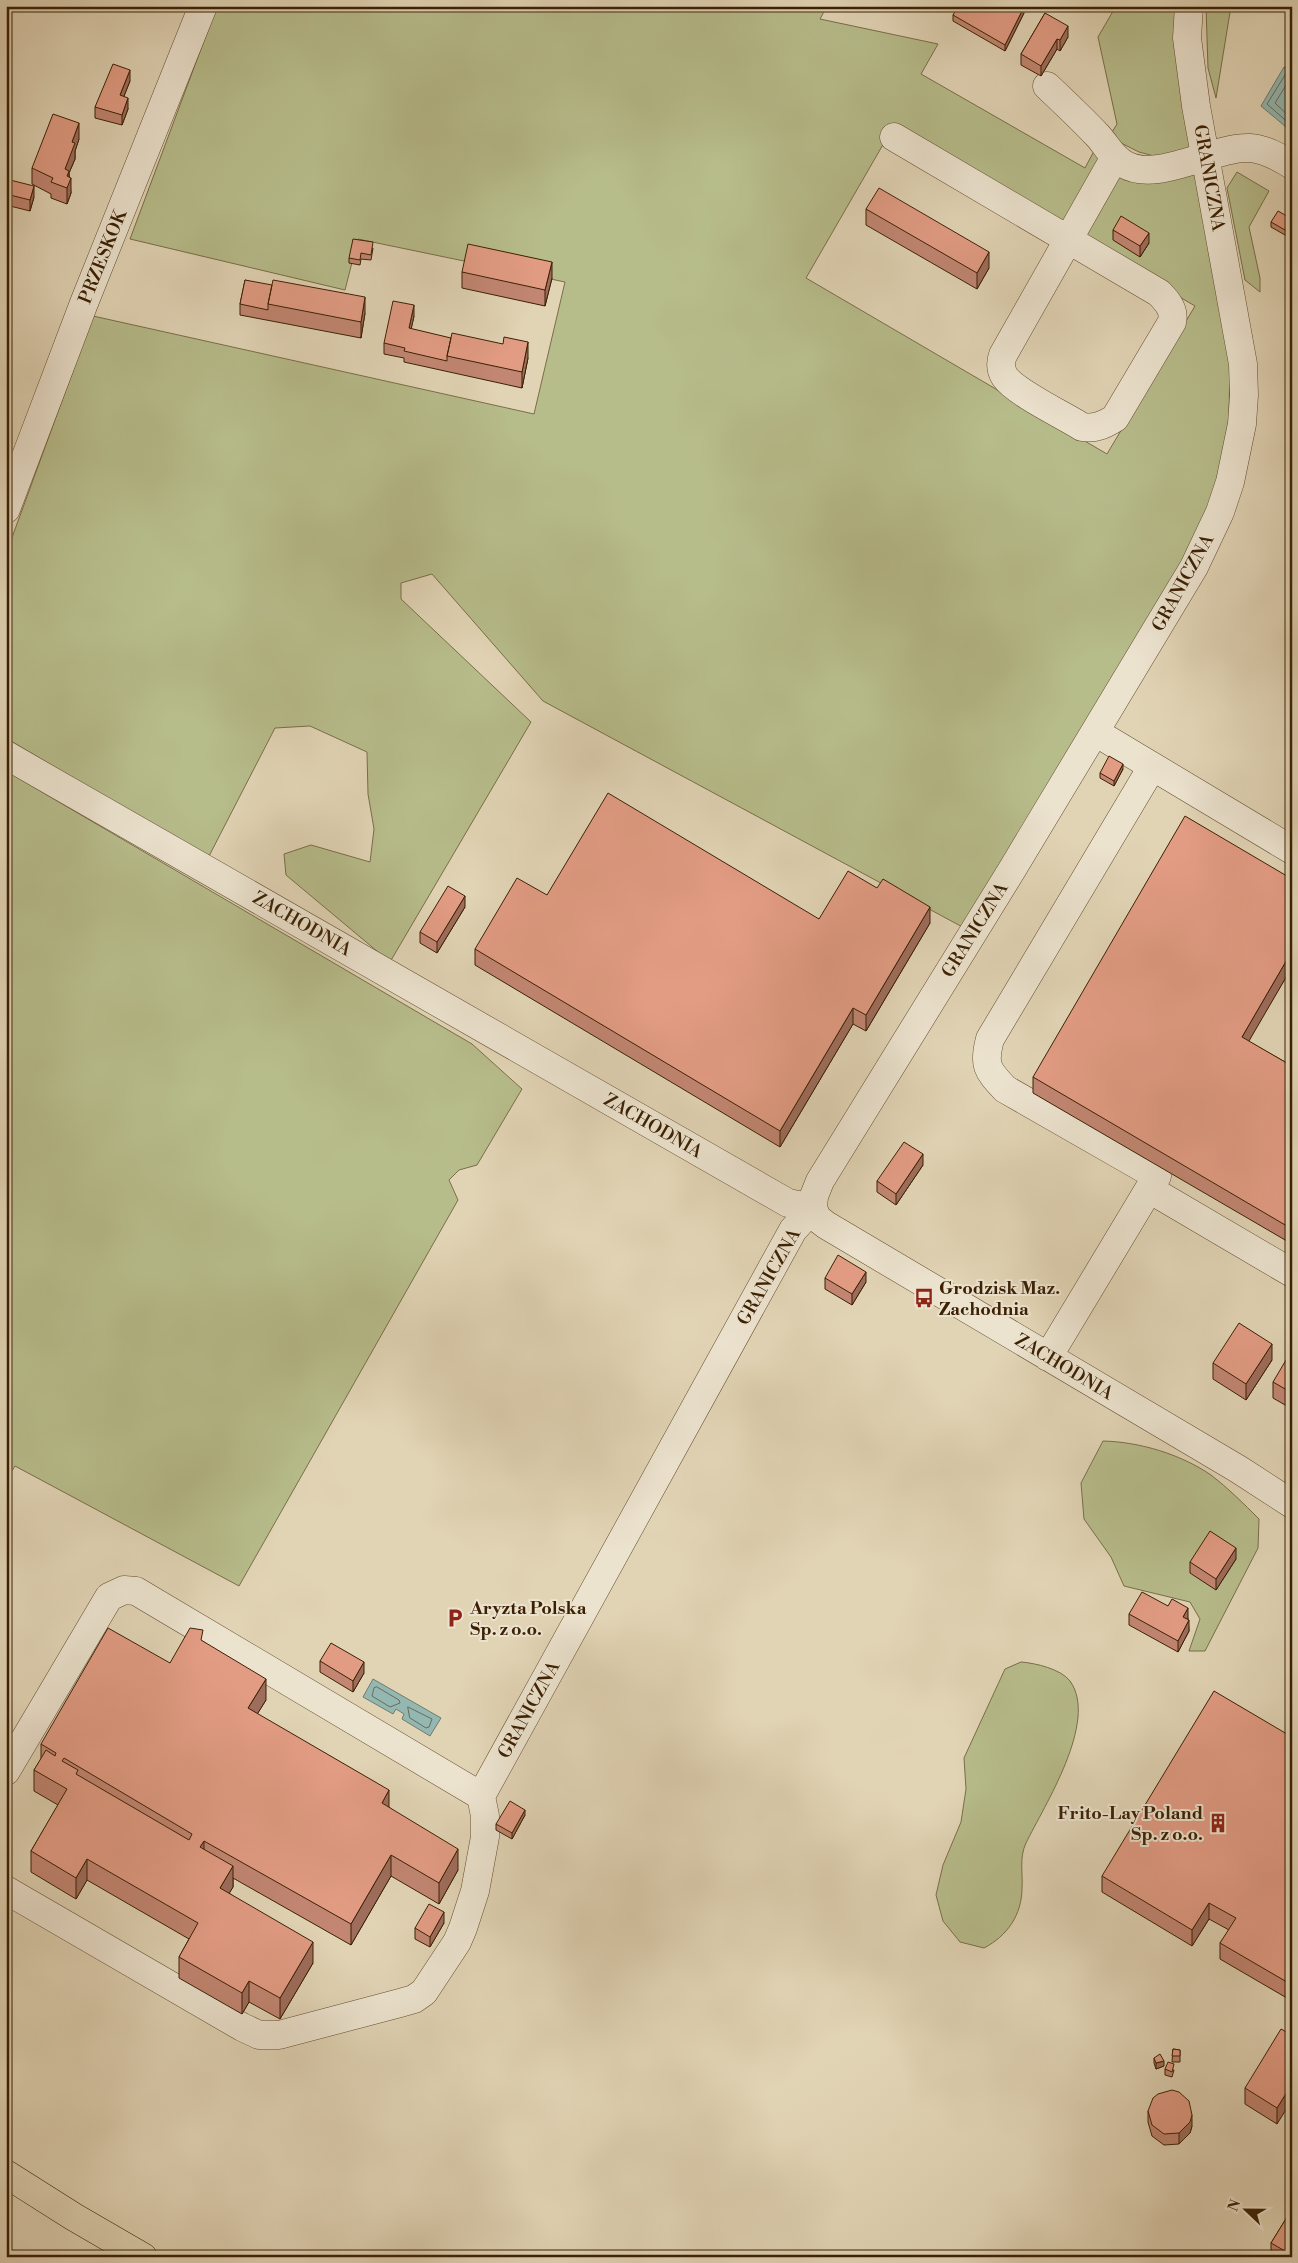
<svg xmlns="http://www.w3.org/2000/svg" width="1298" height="2263" viewBox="0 0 1298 2263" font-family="'Libre Bodoni',serif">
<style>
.green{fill:#b7bc8b;stroke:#796e48}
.water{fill:#94b8b1;stroke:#707b6c}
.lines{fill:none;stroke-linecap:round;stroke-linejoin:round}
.shore{stroke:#686c5a;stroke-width:1}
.minor-casing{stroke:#644d30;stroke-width:29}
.major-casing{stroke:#3b2004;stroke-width:29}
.minor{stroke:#ece3cf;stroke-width:28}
.major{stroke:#e1d4b5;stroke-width:28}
.wall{fill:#c28672;stroke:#3b2004}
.shaded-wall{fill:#9e6d5c;stroke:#3b2004}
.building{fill:#e29c84;stroke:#3b2004;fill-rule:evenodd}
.labels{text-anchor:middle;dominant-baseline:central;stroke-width:4;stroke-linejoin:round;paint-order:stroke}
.street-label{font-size:18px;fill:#3b2004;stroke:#ece3cf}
.poi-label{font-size:18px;font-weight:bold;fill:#3b2004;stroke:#ece3cf;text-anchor:start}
</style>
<rect width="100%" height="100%" fill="#e1d4b5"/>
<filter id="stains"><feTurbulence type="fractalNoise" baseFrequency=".004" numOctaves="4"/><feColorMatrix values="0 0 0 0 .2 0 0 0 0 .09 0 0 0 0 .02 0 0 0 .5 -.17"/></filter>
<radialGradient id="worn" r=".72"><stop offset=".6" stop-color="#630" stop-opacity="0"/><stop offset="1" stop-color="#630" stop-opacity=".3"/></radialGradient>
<path class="green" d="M 217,6 L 827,6 L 820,19 L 938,44 L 921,74 L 1085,168 L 1095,149 L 1108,155 L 1067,231 L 892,129 L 806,278 L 1107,454 L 1195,306 L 1077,237 L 1117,175 L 1193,174 L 1196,177 L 1230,353 L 1229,420 L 1223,468 L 1206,512 L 1182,561 L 968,930 L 543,701 L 432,574 L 401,583 L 401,599 L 531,722 L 390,962 L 286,875 L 284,854 L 311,845 L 370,862 L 374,829 L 368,794 L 367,752 L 310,726 L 275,728 L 208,858 L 6,738 L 6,554 L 93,316 L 534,414 L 565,282 L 358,239 L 345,290 L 130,239 Z
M 1116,6 L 1176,6 L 1192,152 L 1154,156 L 1139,152 L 1109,137 L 1117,124 L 1098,37 Z
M 1206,6 L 1231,6 L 1216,98 L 1208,68 Z
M 1237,172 L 1269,191 L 1249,227 L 1260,278 L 1260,292 L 1245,280 L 1227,188 Z
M 6,771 L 472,1044 L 522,1089 L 477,1165 L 459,1170 L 449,1180 L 458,1200 L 239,1586 L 15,1466 L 6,1480 Z
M 1103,1441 C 1140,1442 1180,1454 1211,1475 C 1228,1488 1244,1504 1259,1519 L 1258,1548 L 1205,1651 L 1189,1651 L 1200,1619 L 1190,1602 L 1124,1586 L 1111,1557 L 1084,1519 L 1081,1483 Z
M 1021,1662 C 1035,1663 1061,1669 1070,1681 C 1099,1721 1044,1806 1026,1843 C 1019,1858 1023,1872 1022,1888 C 1022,1915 1007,1936 984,1948 L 960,1942 L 943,1921 L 936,1895 L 943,1865 L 961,1822 L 966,1789 L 964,1758 L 1005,1669 Z"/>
<path class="water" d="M 1284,67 L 1292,70 L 1292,132 L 1261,106 Z
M 373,1679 L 441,1718 L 430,1736 L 402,1719 L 404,1714 L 396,1709 L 393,1714 L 363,1697 Z"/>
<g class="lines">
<path class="shore" d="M 1292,74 L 1285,75 L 1267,104 L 1292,126
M 1292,81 L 1288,82 L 1275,103 L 1292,119
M 377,1687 L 399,1700 L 400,1703 L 390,1707 L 372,1696 L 374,1688 Z
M 408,1707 L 432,1719 L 429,1727 L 426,1728 L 410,1718 Z"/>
<defs>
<path id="minor" d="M 1047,86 C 1064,102 1082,119 1098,136 C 1107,146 1112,157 1124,164 C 1157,184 1214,146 1250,148 C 1265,149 1279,157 1292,165
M 894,137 L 1159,293 C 1167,301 1175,310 1172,322 L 1115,418 C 1104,425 1095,429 1082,427 C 1065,416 1015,392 1005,377 C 1000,369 1000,363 1003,355 L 1115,157
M 6,509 L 84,303 L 203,6
M 1095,732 L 1292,850
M 6,755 L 788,1203 L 813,1208
M 1149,1189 L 1157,1176 L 1005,1089 C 987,1070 983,1065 990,1039 L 1152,767
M 813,1208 L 817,1218 L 826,1225 L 1238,1469 L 1292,1504
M 1048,1357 L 1149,1189 L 1292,1273
M 6,1771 L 109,1597 L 124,1590 L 136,1591 L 481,1796 L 485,1816 L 485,1837 L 475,1891 L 463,1928 L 457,1942 L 424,1992 L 414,1999 L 400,2003 L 279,2035 L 259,2035 L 242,2027 L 6,1890
M 481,1796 L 793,1230 L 813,1208 L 814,1196 L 820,1181 L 1013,868 L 1194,567 L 1220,512 L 1230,482 L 1242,424 L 1244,395 L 1243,364 L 1196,106 L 1187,38 L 1189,6"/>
<path id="major" d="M 6,2174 L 74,2217 L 143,2257"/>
</defs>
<use href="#minor" class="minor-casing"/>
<use href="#major" class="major-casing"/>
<use href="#minor" class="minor"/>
<use href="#major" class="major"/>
</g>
<path class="wall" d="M 154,6 L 168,6 L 166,10 Z
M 1024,13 L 1005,51 L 953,21 L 953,15 Z
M 1045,13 L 1068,37 L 1060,51 L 1057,49 L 1041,76 L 1021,65 L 1021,54 Z
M 130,81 L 124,96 L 128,109 L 122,125 L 95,118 L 95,107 Z
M 79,139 L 75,151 L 75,159 L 69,173 L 71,193 L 67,204 L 51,198 L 51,194 L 32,184 L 32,168 Z
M 6,179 L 34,197 L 30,211 L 6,205 Z
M 866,209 L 989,268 L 977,289 L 866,225 Z
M 1292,219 L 1292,239 L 1271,227 L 1271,222 Z
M 1113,230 L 1149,243 L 1140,257 L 1113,240 Z
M 373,248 L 371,260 L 361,259 L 360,265 L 349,263 L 349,258 Z
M 462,272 L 552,278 L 545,306 L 462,288 Z
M 245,280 L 365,313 L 361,338 L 240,315 L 240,304 Z
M 414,316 L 411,329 L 528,358 L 522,388 L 404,362 L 404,358 L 384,354 L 384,343 Z
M 1123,769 L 1114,786 L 1100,778 L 1100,773 Z
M 1292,879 L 1292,967 L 1248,1041 L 1292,1066 L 1292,1244 L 1033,1093 L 1033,1077 Z
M 465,907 L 437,953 L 420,943 L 420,932 Z
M 819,919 L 930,923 L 866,1031 L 853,1024 L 780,1147 L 475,965 L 475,949 Z
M 923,1165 L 896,1205 L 877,1192 L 877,1181 Z
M 825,1278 L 866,1282 L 852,1305 L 825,1289 Z
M 1272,1360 L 1246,1400 L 1213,1379 L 1213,1363 Z
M 1292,1364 L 1292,1409 L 1273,1398 L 1273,1382 Z
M 1236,1559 L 1216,1590 L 1190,1573 L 1190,1562 Z
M 1168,1606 L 1188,1618 L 1189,1631 L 1178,1652 L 1129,1625 L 1129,1614 Z
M 203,1641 L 266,1700 L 257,1714 L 389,1807 L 458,1870 L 439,1904 L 391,1876 L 351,1945 L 233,1878 L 233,1887 L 229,1893 L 313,1963 L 280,2019 L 249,2002 L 242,2014 L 179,1978 L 179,1957 L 189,1939 L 87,1880 L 76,1899 L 31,1872 L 31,1851 L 58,1805 L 34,1791 L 34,1770 L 41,1759 L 41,1744 L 170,1663 Z
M 320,1661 L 364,1673 L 353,1692 L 320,1672 Z
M 1292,1737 L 1292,2001 L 1220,1959 L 1220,1943 L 1229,1930 L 1209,1919 L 1192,1946 L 1102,1892 L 1102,1876 Z
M 525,1815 L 512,1839 L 496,1830 L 496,1824 Z
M 444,1923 L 430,1947 L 415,1939 L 415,1928 Z
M 1292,2035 L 1277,2124 L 1245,2104 L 1245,2088 Z
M 1173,2049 L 1180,2050 L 1180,2062 L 1172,2062 Z
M 1154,2058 L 1164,2066 L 1156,2069 L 1154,2063 Z
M 1165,2069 L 1174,2070 L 1172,2077 L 1165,2075 Z
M 1148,2111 L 1192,2126 L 1190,2133 L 1179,2144 L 1164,2145 L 1152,2136 L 1148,2122 Z
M 1292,2209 L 1292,2257 L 1271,2257 L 1271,2243 Z"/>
<path class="shaded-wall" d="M 1024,7 L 1024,13 L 1005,51 L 1005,45 Z
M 1068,26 L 1068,37 L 1060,51 L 1060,40 Z
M 1057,39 L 1057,49 L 1041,76 L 1041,66 Z
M 130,70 L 130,81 L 120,106 L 120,95 Z
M 128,98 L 128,109 L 122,125 L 122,115 Z
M 79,123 L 79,139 L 75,151 L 75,159 L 69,173 L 69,181 L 71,178 L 71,193 L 67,204 L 67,188 L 65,169 L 72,142 Z
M 34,186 L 34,197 L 30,211 L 30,200 Z
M 1149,233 L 1149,243 L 1140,257 L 1140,246 Z
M 989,252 L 989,268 L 977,289 L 977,273 Z
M 552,262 L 552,278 L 545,306 L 545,290 Z
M 365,297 L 365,313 L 361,338 L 361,322 Z
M 414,305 L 414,316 L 409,339 L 409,328 Z
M 528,342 L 528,358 L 522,388 L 522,372 Z
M 1123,764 L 1123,769 L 1114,786 L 1114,781 Z
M 465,896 L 465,907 L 437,953 L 437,942 Z
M 930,907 L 930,923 L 866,1031 L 866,1015 Z
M 1292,951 L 1292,967 L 1242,1053 L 1242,1037 Z
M 853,1008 L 853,1024 L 780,1147 L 780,1131 Z
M 923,1154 L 923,1165 L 896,1205 L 896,1194 Z
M 866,1272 L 866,1282 L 852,1305 L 852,1294 Z
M 1272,1344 L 1272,1360 L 1246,1400 L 1246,1384 Z
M 1236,1548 L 1236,1559 L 1216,1590 L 1216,1579 Z
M 1188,1608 L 1188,1618 L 1183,1627 L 1183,1617 Z
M 1189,1620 L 1189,1631 L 1178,1652 L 1178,1641 Z
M 364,1662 L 364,1673 L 353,1692 L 353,1681 Z
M 266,1679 L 266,1700 L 248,1729 L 248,1708 Z
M 389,1790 L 389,1810 L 382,1803 Z
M 525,1810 L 525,1815 L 512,1839 L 512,1833 Z
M 204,1841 L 204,1862 L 200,1847 Z
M 458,1849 L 458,1870 L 439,1904 L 439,1883 Z
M 391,1855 L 391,1876 L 351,1945 L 351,1924 Z
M 87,1859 L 87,1880 L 76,1899 L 76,1878 Z
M 233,1866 L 233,1887 L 220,1909 L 220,1888 Z
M 1209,1903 L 1209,1919 L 1192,1946 L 1192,1930 Z
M 444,1912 L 444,1923 L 430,1947 L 430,1937 Z
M 313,1942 L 313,1963 L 280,2019 L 280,1998 Z
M 249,1981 L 249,2002 L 242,2014 L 242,1993 Z
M 1164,2061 L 1164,2066 L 1156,2069 L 1156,2063 Z
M 1292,2084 L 1292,2100 L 1277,2124 L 1277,2108 Z
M 1192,2115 L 1192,2126 L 1190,2133 L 1179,2144 L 1179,2133 Z"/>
<path class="building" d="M 958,6 L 1022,6 L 1024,7 L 1005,45 L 953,15 Z
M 1045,13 L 1068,26 L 1060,40 L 1057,39 L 1041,66 L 1021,54 Z
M 113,64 L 130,70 L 120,95 L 128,98 L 122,115 L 95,107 Z
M 53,114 L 79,123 L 72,142 L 75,143 L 65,169 L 69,171 L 67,176 L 71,178 L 67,188 L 51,182 L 53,178 L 32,168 Z
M 6,179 L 34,186 L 30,200 L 6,194 Z
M 879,188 L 989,252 L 977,273 L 866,209 Z
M 1278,211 L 1292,219 L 1292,234 L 1271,222 Z
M 1121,216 L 1149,233 L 1140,246 L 1113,230 Z
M 353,239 L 373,242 L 371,255 L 361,253 L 360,260 L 349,258 Z
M 468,244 L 552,262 L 545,290 L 462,272 Z
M 245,280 L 272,285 L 268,304 L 268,310 L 240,304 Z
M 273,280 L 365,297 L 361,322 L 268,304 Z
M 393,301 L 414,305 L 409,328 L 451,338 L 447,356 L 447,361 L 404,351 L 405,348 L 384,343 Z
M 452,333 L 503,344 L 504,337 L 528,342 L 522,372 L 447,356 Z
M 1109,756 L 1123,764 L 1114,781 L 1100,773 Z
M 608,793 L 819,919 L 848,871 L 877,888 L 883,879 L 930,907 L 866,1015 L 853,1008 L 780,1131 L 475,949 L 517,878 L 547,895 Z
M 1185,816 L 1292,879 L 1292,951 L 1242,1037 L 1292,1066 L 1292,1229 L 1033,1077 Z
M 448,886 L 465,896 L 437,942 L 420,932 Z
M 904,1142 L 923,1154 L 896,1194 L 877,1181 Z
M 838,1255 L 866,1272 L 852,1294 L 825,1278 Z
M 1239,1323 L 1272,1344 L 1246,1384 L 1213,1363 Z
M 1286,1360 L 1292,1364 L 1292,1393 L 1273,1382 Z
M 1210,1531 L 1236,1548 L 1216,1579 L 1190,1562 Z
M 1142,1592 L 1168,1606 L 1172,1599 L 1188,1608 L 1183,1617 L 1189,1620 L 1178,1641 L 1129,1614 Z
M 108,1628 L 170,1663 L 190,1628 L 203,1630 L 201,1640 L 266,1679 L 248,1708 L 389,1790 L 382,1803 L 458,1849 L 439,1883 L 391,1855 L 351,1924 L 204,1841 L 200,1847 L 233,1866 L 220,1888 L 313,1942 L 280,1998 L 249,1981 L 242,1993 L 179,1957 L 198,1923 L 87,1859 L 76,1878 L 31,1851 L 67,1789 L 34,1770 L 46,1750 L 55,1756 L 56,1753 L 41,1744 ZM 64,1758 L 192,1834 L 189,1840 L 76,1774 L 78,1770 L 62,1761 Z
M 331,1643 L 364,1662 L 353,1681 L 320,1661 Z
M 1214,1691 L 1292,1737 L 1292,1985 L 1220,1943 L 1236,1918 L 1209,1903 L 1192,1930 L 1102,1876 Z
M 510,1801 L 525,1810 L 512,1833 L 496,1824 Z
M 429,1904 L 444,1912 L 430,1937 L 415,1928 Z
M 1281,2029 L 1292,2035 L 1292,2084 L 1277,2108 L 1245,2088 Z
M 1173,2049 L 1180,2050 L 1180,2056 L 1172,2056 Z
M 1160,2054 L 1164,2061 L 1156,2063 L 1154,2058 Z
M 1168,2062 L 1174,2064 L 1172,2072 L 1165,2069 Z
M 1172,2090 L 1179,2092 L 1189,2101 L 1192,2115 L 1190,2122 L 1179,2133 L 1164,2134 L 1152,2125 L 1148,2111 L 1153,2098 L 1158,2094 Z
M 1292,2209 L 1292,2255 L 1271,2243 Z"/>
<defs>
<symbol id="bus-bare" viewBox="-9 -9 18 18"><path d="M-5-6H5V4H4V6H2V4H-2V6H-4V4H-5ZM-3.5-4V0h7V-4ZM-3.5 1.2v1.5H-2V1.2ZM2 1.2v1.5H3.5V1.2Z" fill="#8f2418" stroke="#ece3cf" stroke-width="2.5" paint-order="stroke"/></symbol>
<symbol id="parking-bare" viewBox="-9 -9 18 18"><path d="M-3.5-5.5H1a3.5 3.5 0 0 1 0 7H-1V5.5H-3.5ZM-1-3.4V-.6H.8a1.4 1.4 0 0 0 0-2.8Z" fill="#8f2418" stroke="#ece3cf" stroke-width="2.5" paint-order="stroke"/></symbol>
<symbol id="building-bare" viewBox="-9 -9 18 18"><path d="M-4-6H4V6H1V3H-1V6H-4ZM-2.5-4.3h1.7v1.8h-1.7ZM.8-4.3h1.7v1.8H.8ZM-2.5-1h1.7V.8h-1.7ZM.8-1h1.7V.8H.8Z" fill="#8f2418" stroke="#ece3cf" stroke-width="2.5" paint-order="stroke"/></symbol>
</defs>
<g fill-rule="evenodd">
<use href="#bus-bare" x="910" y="1284" width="28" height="28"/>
<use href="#parking-bare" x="441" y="1604" width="28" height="28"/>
<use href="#building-bare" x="1204" y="1809" width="28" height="28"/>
</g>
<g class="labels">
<g class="street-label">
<text transform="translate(1209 178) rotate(80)">GRANICZNA</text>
<text transform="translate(103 257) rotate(-68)">PRZESKOK</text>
<text transform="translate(1183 583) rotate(-61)">GRANICZNA</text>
<text transform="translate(302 924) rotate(30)">ZACHODNIA</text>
<text transform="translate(975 930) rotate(-58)">GRANICZNA</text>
<text transform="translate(653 1126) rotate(30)">ZACHODNIA</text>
<text transform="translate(769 1277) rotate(-60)">GRANICZNA</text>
<text transform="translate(1064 1367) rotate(31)">ZACHODNIA</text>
<text transform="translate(529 1710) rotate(-61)">GRANICZNA</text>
</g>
<g class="poi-label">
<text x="939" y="1288">Grodzisk Maz.<tspan x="939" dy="21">Zachodnia</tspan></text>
<text x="470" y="1608">Aryzta Polska<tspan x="470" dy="21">Sp. z o.o.</tspan></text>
<text x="1203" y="1813" text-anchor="end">Frito-Lay Poland<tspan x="1203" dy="21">Sp. z o.o.</tspan></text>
</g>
</g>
<rect width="1298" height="2263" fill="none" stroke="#e1d4b5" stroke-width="25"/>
<rect x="8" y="8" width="1283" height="2248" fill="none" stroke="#3b2004" stroke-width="2.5"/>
<rect x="12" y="12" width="1273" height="2238" fill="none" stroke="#3b2004"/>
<g transform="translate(1246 2210) rotate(292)" stroke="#ece3cf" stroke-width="4" paint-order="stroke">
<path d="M0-4L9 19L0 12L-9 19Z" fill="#3b2004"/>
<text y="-8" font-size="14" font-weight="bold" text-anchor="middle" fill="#3b2004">N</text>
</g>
<rect width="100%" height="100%" filter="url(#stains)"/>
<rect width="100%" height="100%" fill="url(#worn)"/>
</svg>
